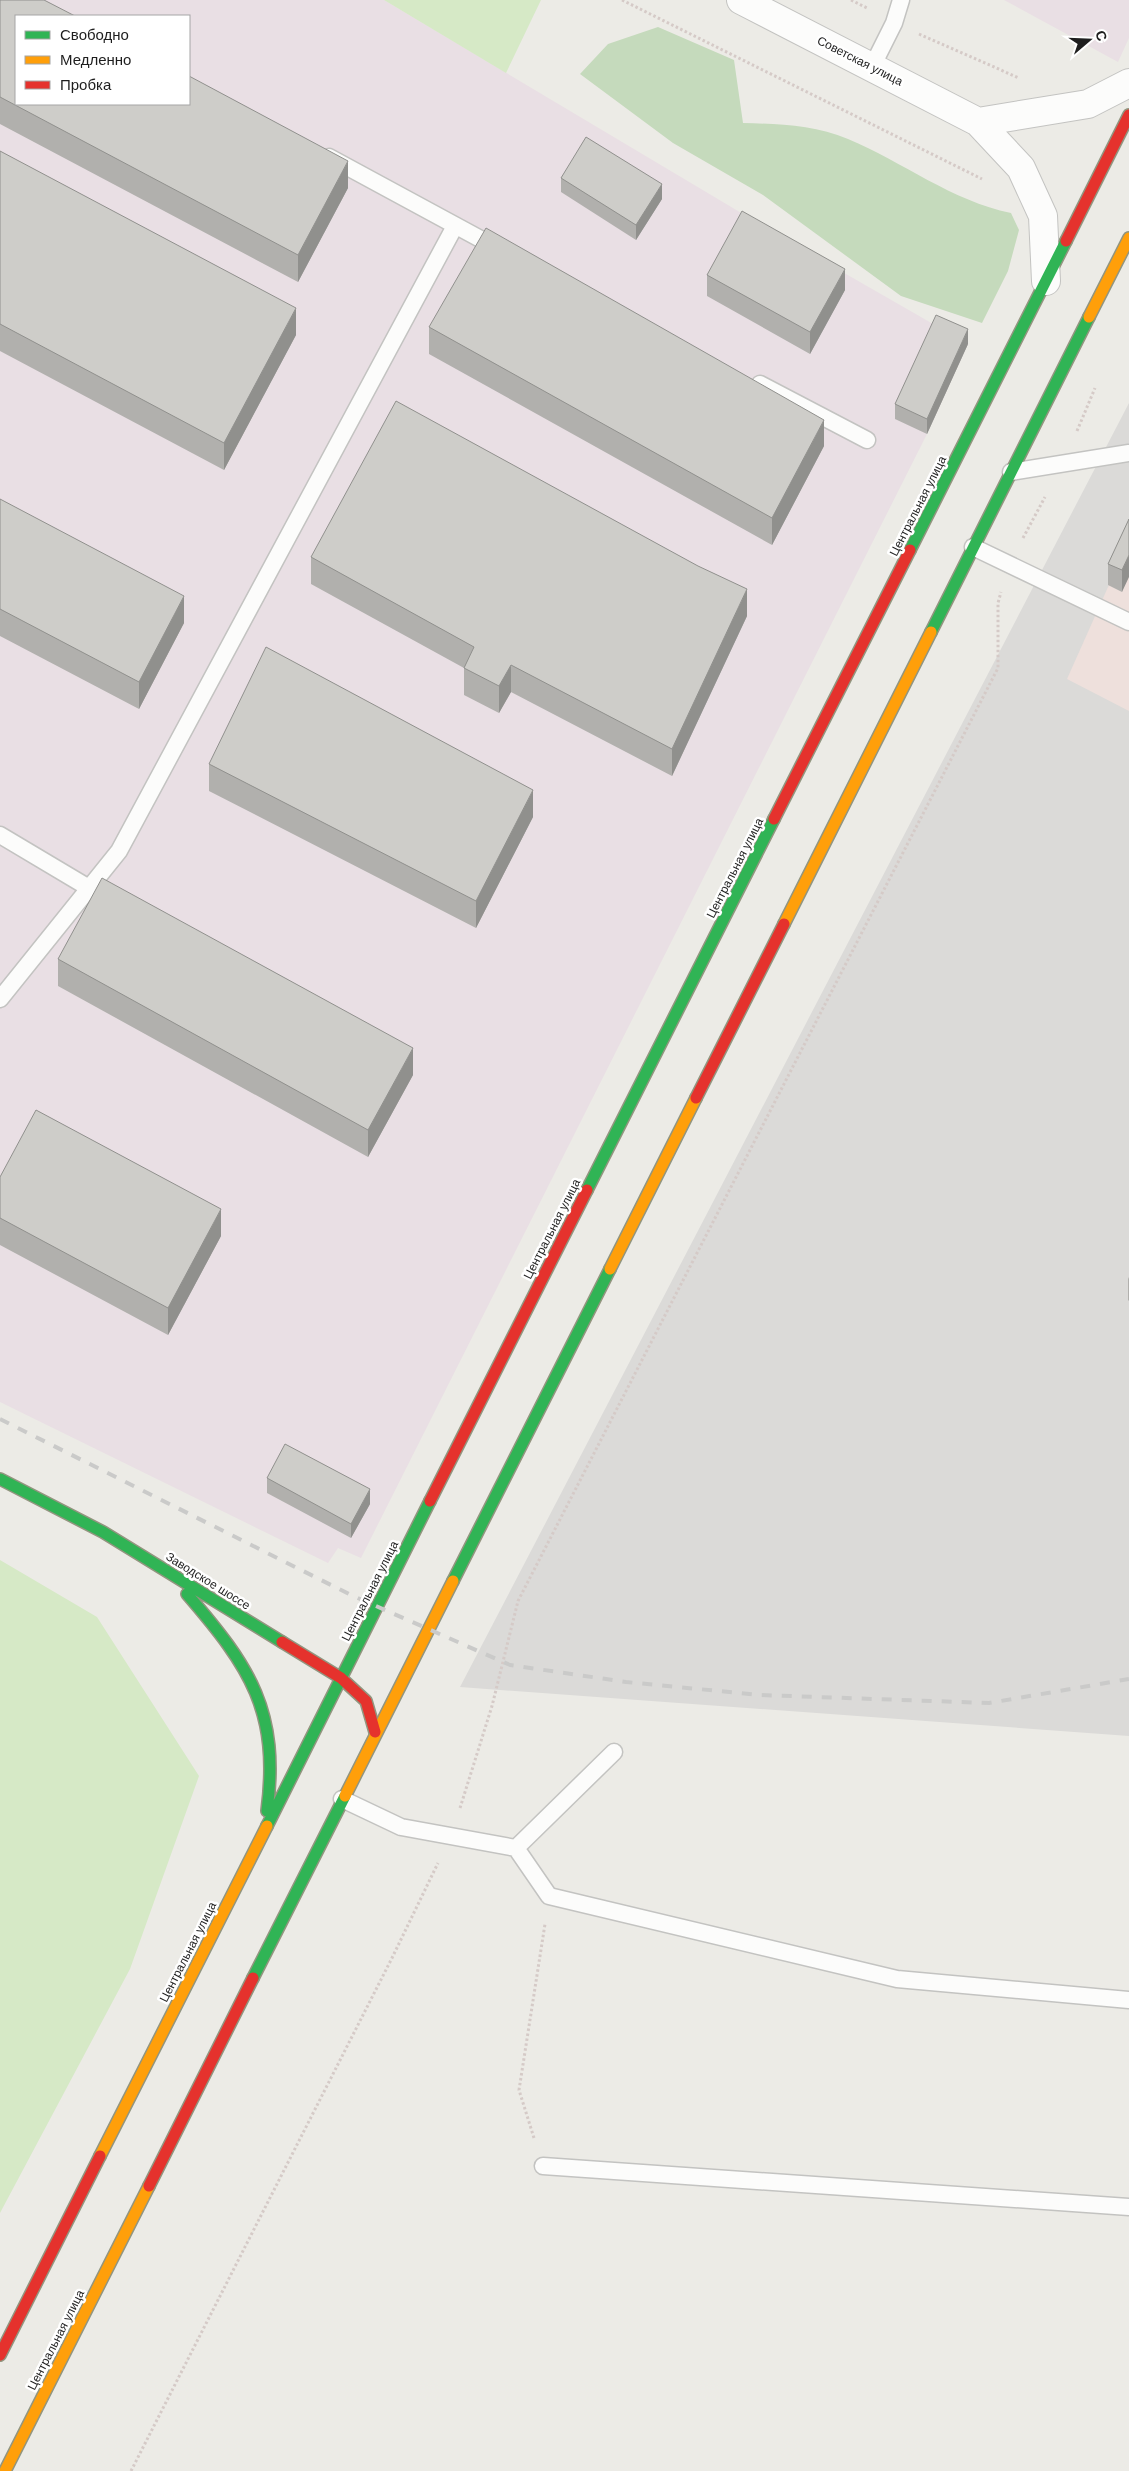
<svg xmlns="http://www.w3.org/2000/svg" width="1129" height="2471" viewBox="0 0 1129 2471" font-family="Helvetica,sans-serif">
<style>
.residential{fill:#dbdad8}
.commercial{fill:#eee0dc}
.industrial{fill:#e9dfe4;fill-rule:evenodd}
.grass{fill:#d6e9c6}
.forest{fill:#c5dabc}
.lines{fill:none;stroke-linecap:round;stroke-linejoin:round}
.lane-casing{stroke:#c3c3c1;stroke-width:19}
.street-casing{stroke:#c3c3c1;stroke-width:30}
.fast-casing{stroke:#92957f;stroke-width:14}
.slow-casing{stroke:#92957f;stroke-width:14}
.jam-casing{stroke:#92957f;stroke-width:14}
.path{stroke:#d5cac7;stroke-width:3;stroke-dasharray:2.5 2.5;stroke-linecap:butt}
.lane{stroke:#fcfcfb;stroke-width:16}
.street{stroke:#fcfcfb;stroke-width:28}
.fast{stroke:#30b455;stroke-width:11}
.slow{stroke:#ff9f0a;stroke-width:11}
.jam{stroke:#e5322d;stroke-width:11}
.rail{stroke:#cacac9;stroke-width:4;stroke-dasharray:10 10;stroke-linecap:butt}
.wall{fill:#b1b0ad}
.shaded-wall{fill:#90908d}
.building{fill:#cecdc9;stroke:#90908d}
.labels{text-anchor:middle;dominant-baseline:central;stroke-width:5;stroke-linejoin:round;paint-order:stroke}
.street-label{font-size:12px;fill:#1e1e1e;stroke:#fff}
</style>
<rect width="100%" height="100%" fill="#ecebe6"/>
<path class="residential" d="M 1129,403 L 1129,1736 L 460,1687 L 713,1202 Z"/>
<path class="commercial" d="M 1129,540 L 1129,711 L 1067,679 Z"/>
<path class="industrial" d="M 0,0 L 384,0 L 785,239 L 968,344 L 927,434 L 361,1558 L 338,1548 L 328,1563 L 0,1402 ZM 16,16 L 189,16 L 189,104 L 16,104 Z
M 1004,0 L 1129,0 L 1129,38 L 1118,62 Z"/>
<path class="grass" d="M 384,0 L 541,0 L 506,73 Z
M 0,1560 L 97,1617 L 199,1776 L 130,1969 L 0,2213 Z"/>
<path class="forest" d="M 658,27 L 734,60 L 743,123 C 779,124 814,125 848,139 C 903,162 952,201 1011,213 L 1019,230 L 1008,271 L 982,323 L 901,296 L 763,195 L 673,143 L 580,74 L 608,44 Z"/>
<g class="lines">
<defs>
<path id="lane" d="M 872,67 L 894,23 L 901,0
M 329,157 L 499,249
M 760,384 L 867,440
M 1011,472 L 1129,453
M 973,547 L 1129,622
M 0,835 L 89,888
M 0,999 L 119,851 L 455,226
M 342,1799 L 401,1827 L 516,1848 L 549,1896 L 897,1979 L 1129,2000
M 516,1848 L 614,1752
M 543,2166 L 1129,2207"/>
<path id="street" d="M 741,0 L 978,122 L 1021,168 L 1043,216 L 1046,281
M 978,122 L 1088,104 L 1129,83"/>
<path id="fast" d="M 910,550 L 1066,241
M 931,632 L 1089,317
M 587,1190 L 774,819
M 0,1479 L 103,1532 L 282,1642
M 453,1581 L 610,1269
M 187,1594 C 250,1667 280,1711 267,1811
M 267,1826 L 430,1501
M 253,1978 L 345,1796"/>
<path id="slow" d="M 1089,317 L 1129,238
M 784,924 L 931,632
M 610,1269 L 696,1098
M 345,1796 L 453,1581
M 100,2156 L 267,1826
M 5,2471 L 149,2186"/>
<path id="jam" d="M 1066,241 L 1129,115
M 774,819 L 910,550
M 696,1098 L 784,924
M 430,1501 L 587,1190
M 282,1642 L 341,1678 L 366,1701 L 375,1732
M 149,2186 L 253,1978
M 0,2355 L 100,2156"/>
</defs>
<use href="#lane" class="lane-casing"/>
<use href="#street" class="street-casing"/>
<use href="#fast" class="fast-casing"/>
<use href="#slow" class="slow-casing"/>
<use href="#jam" class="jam-casing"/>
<path class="path" d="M 622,0 L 982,179
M 851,0 L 867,8
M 919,34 L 1019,78
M 1077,431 L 1095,388
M 1023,538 L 1045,497
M 460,1808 L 492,1706 L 518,1601 L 998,668 L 998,603 L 1001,592
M 534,2138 L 519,2090 L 545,1924
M 131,2471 L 392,1958 L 438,1863"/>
<use href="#lane" class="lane"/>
<use href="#street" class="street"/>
<use href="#fast" class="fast"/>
<use href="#slow" class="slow"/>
<use href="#jam" class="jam"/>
<path class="rail" d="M 0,1419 L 351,1595 L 510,1665 L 626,1682 L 760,1695 L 989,1703 L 1129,1679"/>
</g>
<path class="wall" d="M 0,0 L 348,188 L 298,282 L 0,124 Z
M 0,151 L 296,335 L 224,470 L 0,351 Z
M 561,178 L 662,199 L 636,240 L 561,192 Z
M 707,275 L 845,290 L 810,354 L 707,296 Z
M 429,327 L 824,446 L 772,545 L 429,354 Z
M 968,344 L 927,434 L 895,419 L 895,404 Z
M 0,499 L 184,623 L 139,709 L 0,636 Z
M 1129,519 L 1122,592 L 1108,585 L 1108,564 Z
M 311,557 L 747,616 L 672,776 L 511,692 L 499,713 L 464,695 L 464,668 L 311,584 Z
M 209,764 L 533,817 L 476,928 L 209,791 Z
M 58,959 L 413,1075 L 368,1157 L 58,986 Z
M 0,1177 L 221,1236 L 168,1335 L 0,1245 Z
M 1129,1277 L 1129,1301 L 1128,1300 L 1128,1279 Z
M 267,1478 L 370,1504 L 351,1538 L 267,1493 Z"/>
<path class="shaded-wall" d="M 348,161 L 348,188 L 298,282 L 298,255 Z
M 662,184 L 662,199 L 636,240 L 636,225 Z
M 845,269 L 845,290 L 810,354 L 810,332 Z
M 296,308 L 296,335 L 224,470 L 224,443 Z
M 968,329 L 968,344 L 927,434 L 927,419 Z
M 824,420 L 824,446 L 772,545 L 772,518 Z
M 1129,555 L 1129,577 L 1122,592 L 1122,570 Z
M 747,589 L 747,616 L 672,776 L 672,749 Z
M 184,596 L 184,623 L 139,709 L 139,682 Z
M 511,665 L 511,692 L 499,713 L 499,686 Z
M 533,790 L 533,817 L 476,928 L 476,901 Z
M 413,1048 L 413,1075 L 368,1157 L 368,1130 Z
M 221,1209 L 221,1236 L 168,1335 L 168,1308 Z
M 370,1489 L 370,1504 L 351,1538 L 351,1524 Z"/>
<path class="building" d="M 0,0 L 44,0 L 75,16 L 16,16 L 16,104 L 189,104 L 189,76 L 348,161 L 298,255 L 0,97 Z
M 586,137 L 662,184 L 636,225 L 561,178 Z
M 0,151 L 296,308 L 224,443 L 0,324 Z
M 742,211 L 845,269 L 810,332 L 707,275 Z
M 486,228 L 824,420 L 772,518 L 429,327 Z
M 936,315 L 968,329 L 927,419 L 895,404 Z
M 396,401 L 698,566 L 747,589 L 672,749 L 511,665 L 499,686 L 464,668 L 474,647 L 311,557 Z
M 0,499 L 184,596 L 139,682 L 0,609 Z
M 1129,519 L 1129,555 L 1122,570 L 1108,564 Z
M 266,647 L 533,790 L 476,901 L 209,764 Z
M 102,878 L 413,1048 L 368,1130 L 58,959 Z
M 36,1110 L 221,1209 L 168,1308 L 0,1218 L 0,1177 Z
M 285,1444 L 370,1489 L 351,1524 L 267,1478 Z"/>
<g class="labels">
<g class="street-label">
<text transform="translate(860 61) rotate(27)">Советская улица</text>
<text transform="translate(918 506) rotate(-63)">Центральная улица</text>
<text transform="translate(735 868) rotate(-63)">Центральная улица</text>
<text transform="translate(552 1229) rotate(-63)">Центральная улица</text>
<text transform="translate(208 1581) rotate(32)">Заводское шоссе</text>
<text transform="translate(370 1591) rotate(-63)">Центральная улица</text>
<text transform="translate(188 1952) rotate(-63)">Центральная улица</text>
<text transform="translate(56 2340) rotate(-63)">Центральная улица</text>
</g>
</g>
<rect x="15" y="15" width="175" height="90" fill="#ffffff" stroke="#a5a5a5"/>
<rect x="25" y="31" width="25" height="8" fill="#30b455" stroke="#a5a5a5"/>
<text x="60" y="40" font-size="15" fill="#1e1e1e">Свободно</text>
<rect x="25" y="56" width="25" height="8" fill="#ff9f0a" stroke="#a5a5a5"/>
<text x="60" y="65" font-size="15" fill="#1e1e1e">Медленно</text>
<rect x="25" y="81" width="25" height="8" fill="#e5322d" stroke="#a5a5a5"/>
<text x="60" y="90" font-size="15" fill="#1e1e1e">Пробка</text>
<g transform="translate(1089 40) rotate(71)" stroke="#ffffff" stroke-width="4" paint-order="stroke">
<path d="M0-4L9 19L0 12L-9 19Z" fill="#1e1e1e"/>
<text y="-8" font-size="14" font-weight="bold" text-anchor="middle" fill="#1e1e1e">С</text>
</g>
</svg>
